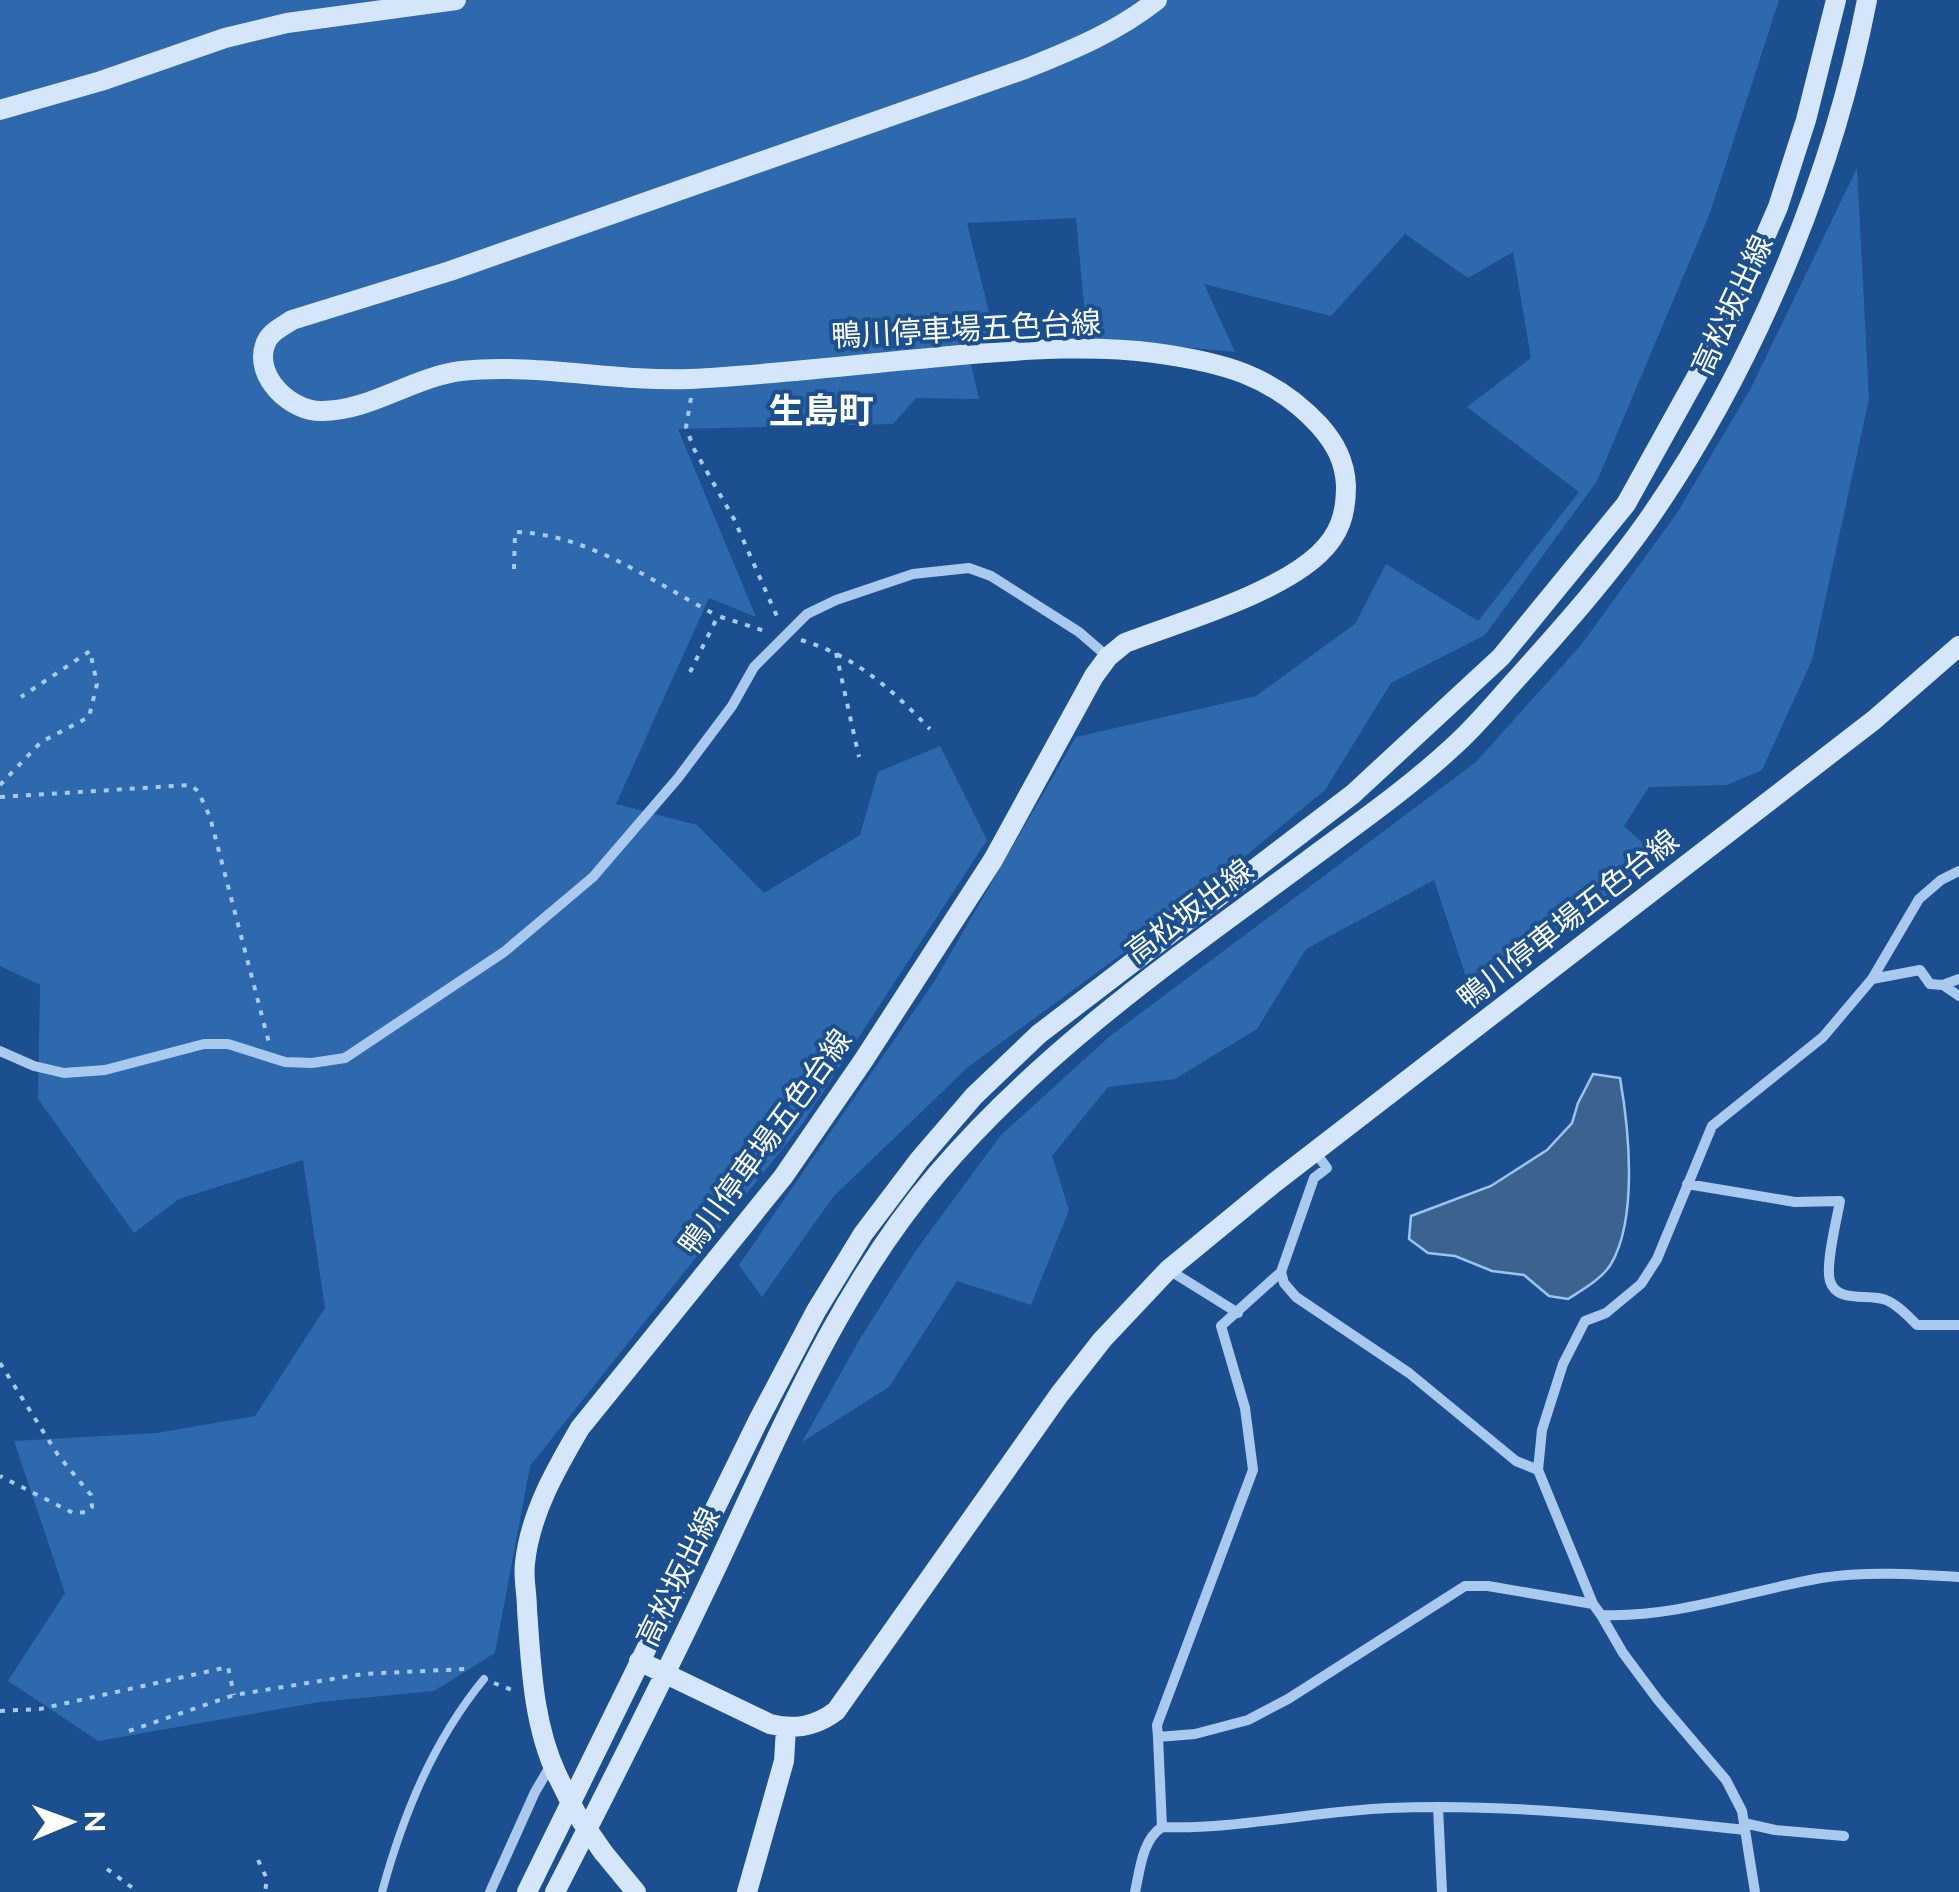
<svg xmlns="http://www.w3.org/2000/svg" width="1959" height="1892" viewBox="0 0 1959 1892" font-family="Raleway,'Noto Sans JP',sans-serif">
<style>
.green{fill:#2e69ad}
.water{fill:#3c6290;stroke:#9cc4f0;stroke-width:2.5}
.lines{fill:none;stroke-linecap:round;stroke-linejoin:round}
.path{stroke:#a9c9ee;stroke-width:4;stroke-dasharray:5 8;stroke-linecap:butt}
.lane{stroke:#a9c9ee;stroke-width:8}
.street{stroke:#a9c9ee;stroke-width:10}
.secondary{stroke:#d6e6fa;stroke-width:20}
.secondary-bridge{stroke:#d6e6fa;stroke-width:20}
.labels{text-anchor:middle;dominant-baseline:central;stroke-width:8;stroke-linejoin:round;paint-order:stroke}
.street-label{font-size:30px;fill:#fff;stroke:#1b4f8f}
.quarter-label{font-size:35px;font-weight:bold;fill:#fff;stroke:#1b4f8f}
</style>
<rect width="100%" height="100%" fill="#1b4f8f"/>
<path class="green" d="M 0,0 L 1779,0 L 1710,213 L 1597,481 L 1485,635 L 1391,683 L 1325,790 L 1167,921 L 968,1067 L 833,1197 L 762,1297 L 739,1265 L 934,982 L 1076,737 L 1256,696 L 1355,624 L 1386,564 L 1478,621 L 1579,492 L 1467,407 L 1531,358 L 1513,252 L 1468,278 L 1405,234 L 1331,316 L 1204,284 L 1235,352 L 1087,338 L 1076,218 L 967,223 L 995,337 L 966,342 L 979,399 L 916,398 L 893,424 L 678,429 L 756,617 L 709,598 L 616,804 L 697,825 L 764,893 L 860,835 L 878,772 L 940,746 L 987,840 L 803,1123 L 530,1466 L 495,1653 L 434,1691 L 320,1702 L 98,1741 L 8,1681 L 65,1593 L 14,1441 L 157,1433 L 255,1416 L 325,1308 L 303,1160 L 179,1199 L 134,1233 L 38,1099 L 40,985 L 0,966 Z
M 1857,168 L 1869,399 L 1812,660 L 1762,770 L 1727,785 L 1649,787 L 1624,826 L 1656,855 L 1627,883 L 1470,989 L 1434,880 L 1306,949 L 1257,1029 L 1175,1079 L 1108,1087 L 1052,1156 L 1069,1210 L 1031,1305 L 957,1281 L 889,1387 L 802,1442 L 861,1337 L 917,1249 L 1001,1135 L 1110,1036 L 1476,762 L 1581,645 L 1677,513 L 1751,388 Z"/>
<path class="water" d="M 1593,1074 L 1620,1078 C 1629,1129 1638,1218 1611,1264 C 1602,1279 1582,1290 1568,1299 L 1549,1296 L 1524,1275 L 1492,1271 L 1455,1256 L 1428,1253 L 1409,1239 L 1411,1216 L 1491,1186 L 1547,1150 L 1572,1123 L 1578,1103 Z"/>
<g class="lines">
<path class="path" d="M 691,398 L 686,427 L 694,449 L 734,519 L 779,621
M 514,569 L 515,532 C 590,534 654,583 718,616
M 801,640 C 857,657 891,689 930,729
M 836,653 L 859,757
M 690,672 L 718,616 L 768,632
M 0,785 L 41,742 L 89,717 L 97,684 L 90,651 L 21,697
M 0,797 L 190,785 L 198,791 L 210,817 L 269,1043
M 0,1363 L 58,1455 L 91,1495 L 92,1507 L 88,1512 L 73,1513 L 0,1476
M 494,1683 L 517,1692
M 0,1711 L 40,1709 L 228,1667 L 234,1695
M 129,1731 L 234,1695 L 363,1674 L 465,1669 L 471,1672
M 258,1860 L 267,1879 L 265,1892
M 107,1869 L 138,1892"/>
<path class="lane" d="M 382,1892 C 403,1815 433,1741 484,1679"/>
<path class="street" d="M 1872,979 L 1920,970 L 1930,984 L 1943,985 L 1959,996
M 1943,985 L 1959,979
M 0,1051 L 34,1066 L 64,1073 L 105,1070 L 204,1044 L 228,1044 L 285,1062 L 312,1063 L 345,1058 L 504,952 L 593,877 L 678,778 L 732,706 L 754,667 L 807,614 L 836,600 L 913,574 L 969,568 L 991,576 L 1079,632 L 1108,657
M 1315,1152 L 1327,1168 L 1314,1178 L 1281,1272 L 1284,1283 L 1296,1297 L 1409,1373 L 1516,1461 L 1538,1470 L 1542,1430 L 1563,1364 L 1585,1321 L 1606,1313 L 1641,1284 L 1657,1259 L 1712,1126 L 1823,1037 L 1872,979 L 1919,899 L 1941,880 L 1959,871
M 1687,1184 L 1795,1202 L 1840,1201 C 1837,1219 1825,1265 1830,1281 C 1837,1304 1869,1293 1886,1300 C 1898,1305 1908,1316 1917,1325 L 1959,1325
M 1169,1270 L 1238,1313
M 1538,1470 L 1593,1604 L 1601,1615 C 1677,1618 1747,1591 1821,1578 C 1866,1571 1914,1574 1959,1577
M 1601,1615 L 1623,1653 L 1658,1700 L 1726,1780 L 1742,1811 L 1755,1892
M 1158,1737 L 1157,1725 L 1253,1470 L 1245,1408 L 1221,1326 L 1281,1272
M 1438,1807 L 1442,1892
M 1744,1823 L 1775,1830 L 1844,1836
M 1162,1827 C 1234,1830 1315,1811 1389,1808 C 1508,1803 1627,1817 1745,1830
M 490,1892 L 535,1792 L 551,1765
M 1135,1892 C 1140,1870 1142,1840 1162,1827 L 1158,1737 L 1195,1734 L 1248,1720 L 1288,1699 L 1465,1586 L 1488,1586 L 1593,1604"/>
<path class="secondary" d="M 0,110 L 101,81 L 225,38 L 287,23 L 456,0
M 639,1661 L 770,1724 C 794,1730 815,1727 836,1711 L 1059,1395 L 1102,1340 L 1168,1270 L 1274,1183 L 1874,720 L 1959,646
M 557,1775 C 533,1724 531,1665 527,1609 C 527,1594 523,1577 525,1563 C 530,1514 556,1469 580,1428 L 783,1177 L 863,1061 L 993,860 L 1094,676 L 1108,657 L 1125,643 C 1182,621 1275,595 1319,554 C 1340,534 1346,514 1346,486 C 1345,461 1335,443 1319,425 C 1273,375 1221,362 1155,353 C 1095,345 1032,349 972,354 C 878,362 784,374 690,379 C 614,382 538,363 461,371 C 413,377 370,411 322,411 C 291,412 254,377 265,345 C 269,332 282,327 292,320 L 450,271 L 1025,69 C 1072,50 1117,32 1157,0
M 603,1852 L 636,1892
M 527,1892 L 759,1419 L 816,1311 L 863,1234 L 919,1160 L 974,1096 L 1039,1034 L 1353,794 L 1501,657 L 1626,504 L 1733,311 L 1778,207 L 1806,120 L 1836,0
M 555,1892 C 611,1783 666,1674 718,1564 C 781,1430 840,1287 938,1173 C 1044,1049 1177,957 1307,861 C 1357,824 1410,787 1456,744 C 1479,723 1499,698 1520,675 C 1565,625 1610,574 1648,520 C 1753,369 1832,180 1867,0
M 747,1892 L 784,1761 L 786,1728"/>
<path class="secondary-bridge" d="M 557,1775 L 576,1813 L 603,1852"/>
</g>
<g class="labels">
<g class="street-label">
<text transform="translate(1732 305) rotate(-65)">高松坂出線</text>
<text transform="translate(966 329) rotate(-3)">鴨川停車場五色台線</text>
<text transform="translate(1189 911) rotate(-37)">高松坂出線</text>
<text transform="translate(1568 919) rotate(-38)">鴨川停車場五色台線</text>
<text transform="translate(765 1142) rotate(-54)">鴨川停車場五色台線</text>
<text transform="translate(678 1577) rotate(-64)">高松坂出線</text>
</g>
<g class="quarter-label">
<text x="821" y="410">生島町</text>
</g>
</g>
<g transform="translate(70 1822) rotate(89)" stroke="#1b4f8f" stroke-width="8" paint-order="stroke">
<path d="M0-8L18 38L0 25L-18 38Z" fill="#ffffff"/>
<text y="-15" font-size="28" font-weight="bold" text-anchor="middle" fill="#ffffff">N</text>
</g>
</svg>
